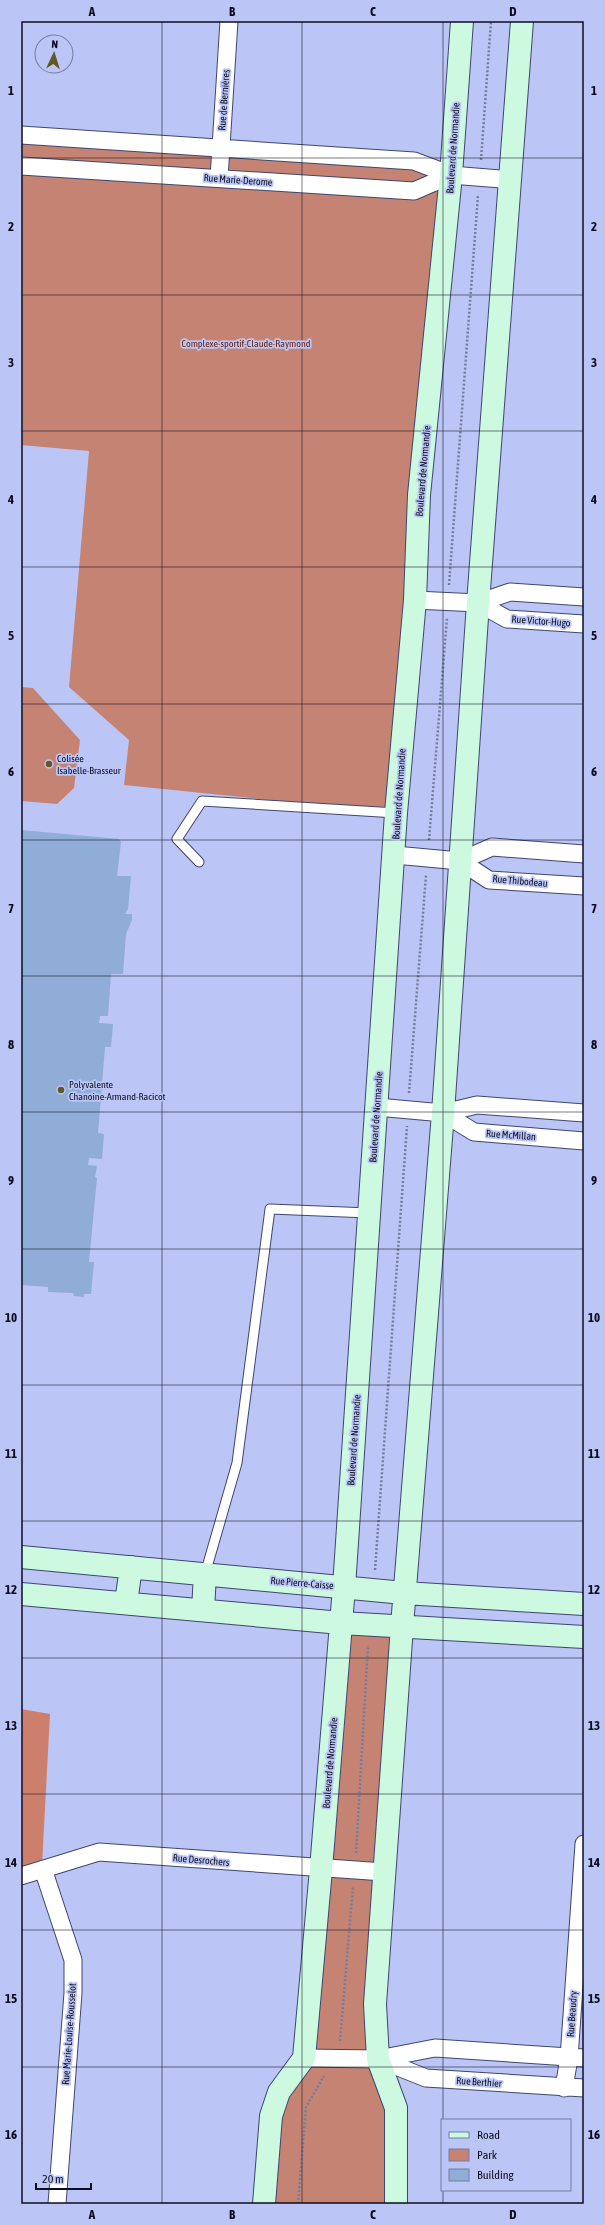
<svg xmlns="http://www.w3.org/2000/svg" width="605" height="2225" viewBox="0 0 605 2225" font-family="'Asap Condensed',sans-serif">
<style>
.green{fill:#c58473}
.forest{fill:#cc806c}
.building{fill:#8fadd6}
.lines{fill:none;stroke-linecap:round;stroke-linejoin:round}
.lane-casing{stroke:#3f466e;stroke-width:11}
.street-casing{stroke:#3f466e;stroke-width:19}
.secondary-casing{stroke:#3f466e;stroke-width:24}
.path{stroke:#747c9f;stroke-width:2.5;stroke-dasharray:2 2;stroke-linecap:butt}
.lane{stroke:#fff;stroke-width:9}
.street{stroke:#fff;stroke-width:17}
.secondary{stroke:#cdf9e1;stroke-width:22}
.grid{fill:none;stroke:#0b0e1e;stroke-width:1;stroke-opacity:0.55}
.poi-dot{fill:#635723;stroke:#bcc6f6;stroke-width:1.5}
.labels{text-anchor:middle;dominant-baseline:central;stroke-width:3.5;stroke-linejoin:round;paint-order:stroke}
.street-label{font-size:10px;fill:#0b0e1e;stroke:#bcc6f6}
.park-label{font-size:10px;fill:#631e0c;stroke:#bcc6f6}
.poi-label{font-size:10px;fill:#0b0e1e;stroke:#bcc6f6;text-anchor:start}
.neatline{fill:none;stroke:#0b0e1e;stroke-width:1.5}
.grid-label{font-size:13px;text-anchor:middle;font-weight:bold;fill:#0b0e1e}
</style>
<rect width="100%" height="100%" fill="#bcc6f6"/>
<path class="green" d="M 21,140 L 449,168 L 396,813 L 124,785 L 129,740 L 69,687 L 89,451 L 21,445 Z
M 21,687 L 33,688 L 80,740 L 74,788 L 57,804 L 21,801 Z
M 341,1623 L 402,1626 L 375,2004 L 396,2108 L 396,2204 L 264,2204 L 271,2116 L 304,2058 Z"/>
<path class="forest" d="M 21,1709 L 50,1714 L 42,1865 L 21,1872 Z"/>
<path class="building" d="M 21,830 L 119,839 L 121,842 L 117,876 L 131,876 L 128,909 L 125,914 L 132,914 L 132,920 L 126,934 L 123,974 L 111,974 L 108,1016 L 100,1016 L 99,1023 L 113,1024 L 111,1047 L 105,1047 L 98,1133 L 104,1134 L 102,1159 L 89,1158 L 88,1165 L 97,1166 L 95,1177 L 97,1178 L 89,1262 L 94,1262 L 91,1294 L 84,1294 L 84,1297 L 74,1296 L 73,1293 L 48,1292 L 48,1287 L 21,1285 Z"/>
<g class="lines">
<defs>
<path id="lane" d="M 199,862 L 177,839 L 202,801 L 396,813
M 205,1574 L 237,1463 L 270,1209 L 369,1213"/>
<path id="street" d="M 21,135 L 414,161 L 451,175 L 512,180
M 21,166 L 414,191 L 451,175
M 219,178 L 229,21
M 415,600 L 478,603 L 510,592 L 584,597
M 478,603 L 507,619 L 584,624
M 395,855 L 460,861 L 489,880 L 584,886
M 460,861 L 492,847 L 584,854
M 377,1107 L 443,1113 L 477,1105 L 584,1113
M 443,1113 L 474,1132 L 584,1141
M 43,1869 L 73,1960 L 73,1993 L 57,2204
M 21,1876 L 99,1852 L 384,1872
M 304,2058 L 378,2059 L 435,2048 L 584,2058
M 378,2059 L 426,2078 L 584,2088
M 564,2088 L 569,2058 L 584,1844"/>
<path id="secondary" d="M 21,1557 L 404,1593 L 584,1604
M 21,1594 L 341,1623 L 584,1637
M 126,1603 L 131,1567
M 203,1610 L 205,1574
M 264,2204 L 271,2116 L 279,2092 L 304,2058 L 321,1869 L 344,1587 L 396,813 L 415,600 L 419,495 L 451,175 L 462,21
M 396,2204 L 396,2108 L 378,2059 L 375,2004 L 402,1626 L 443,1113 L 478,603 L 522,21"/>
</defs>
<use href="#lane" class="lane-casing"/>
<use href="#street" class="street-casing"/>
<use href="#secondary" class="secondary-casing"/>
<path class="path" d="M 481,160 L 491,21
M 449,585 L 478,195
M 429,840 L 447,618
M 409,1093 L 426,875
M 375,1570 L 407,1126
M 356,1853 L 368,1645
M 340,2041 L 353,1886
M 298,2204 L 306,2107 L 324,2076"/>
<use href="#lane" class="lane"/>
<use href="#street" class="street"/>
<use href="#secondary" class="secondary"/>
</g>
<path class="grid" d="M 162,21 L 162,2204M 302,21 L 302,2204M 443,21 L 443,2120M 21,158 L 584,158M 21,295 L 584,295M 21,431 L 584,431M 21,567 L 584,567M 21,704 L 584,704M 21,840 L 584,840M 21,976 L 584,976M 21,1112 L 584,1112M 21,1249 L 584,1249M 21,1385 L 584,1385M 21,1521 L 584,1521M 21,1658 L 584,1658M 21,1794 L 584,1794M 21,1930 L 584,1930M 21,2067 L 584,2067M 443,2190 L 443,2204"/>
<g class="poi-dot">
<circle cx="49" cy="764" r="4"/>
<circle cx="61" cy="1090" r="4"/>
</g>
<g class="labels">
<g class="street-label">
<text transform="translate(224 100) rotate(-86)">Rue de Bernières</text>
<text transform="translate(453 148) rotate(-86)">Boulevard de Normandie</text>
<text transform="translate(238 180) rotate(4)">Rue Marie-Derome</text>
<text transform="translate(423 471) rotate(-85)">Boulevard de Normandie</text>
<text transform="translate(541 621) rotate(4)">Rue Victor-Hugo</text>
<text transform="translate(399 794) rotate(-86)">Boulevard de Normandie</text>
<text transform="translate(520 881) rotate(5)">Rue Thibodeau</text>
<text transform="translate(376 1117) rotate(-86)">Boulevard de Normandie</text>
<text transform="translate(511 1135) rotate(4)">Rue McMillan</text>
<text transform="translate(354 1440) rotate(-86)">Boulevard de Normandie</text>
<text transform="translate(302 1583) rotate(5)">Rue Pierre-Caisse</text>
<text transform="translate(330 1763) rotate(-85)">Boulevard de Normandie</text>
<text transform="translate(201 1860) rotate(5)">Rue Desrochers</text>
<text transform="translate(572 2014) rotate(-86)">Rue Beaudry</text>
<text transform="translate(69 2034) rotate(-86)">Rue Marie-Louise-Rousselot</text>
<text transform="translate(479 2082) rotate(4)">Rue Berthier</text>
</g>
<g class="park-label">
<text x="246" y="343">Complexe-sportif-Claude-Raymond</text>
</g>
<g class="poi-label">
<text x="57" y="758">Colisée<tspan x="57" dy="12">Isabelle-Brasseur</tspan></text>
<text x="69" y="1084">Polyvalente<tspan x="69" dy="12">Chanoine-Armand-Racicot</tspan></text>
</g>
</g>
<rect width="605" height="2225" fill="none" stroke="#bcc6f6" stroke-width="44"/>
<rect x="441" y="2119" width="130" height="72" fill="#bcc6f6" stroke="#757ca0"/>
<rect x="449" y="2132" width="20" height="6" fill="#cdf9e1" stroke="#757ca0"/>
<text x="477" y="2139" font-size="12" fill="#0b0e1e">Road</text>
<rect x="449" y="2149" width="20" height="12" fill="#c58473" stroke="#757ca0"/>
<text x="477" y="2159" font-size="12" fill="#0b0e1e">Park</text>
<rect x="449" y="2169" width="20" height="12" fill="#8fadd6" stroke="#757ca0"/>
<text x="477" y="2179" font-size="12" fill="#0b0e1e">Building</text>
<g transform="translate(54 54) rotate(4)"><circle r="19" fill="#bcc6f6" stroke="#757ca0"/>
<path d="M0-3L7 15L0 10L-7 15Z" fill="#635723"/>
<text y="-6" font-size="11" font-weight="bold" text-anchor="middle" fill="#0b0e1e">N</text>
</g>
<path d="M36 2183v6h55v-6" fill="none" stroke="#0b0e1e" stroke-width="2"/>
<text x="42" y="2183" font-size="12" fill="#0b0e1e" stroke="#bcc6f6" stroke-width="3" paint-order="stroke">20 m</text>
<rect x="22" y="22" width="561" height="2181" class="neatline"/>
<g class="grid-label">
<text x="92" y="16">A</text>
<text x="232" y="16">B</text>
<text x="373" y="16">C</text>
<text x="513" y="16">D</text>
<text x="11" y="95">1</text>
<text x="594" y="95">1</text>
<text x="11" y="231">2</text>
<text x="594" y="231">2</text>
<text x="11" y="367">3</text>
<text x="594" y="367">3</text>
<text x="11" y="504">4</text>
<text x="594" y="504">4</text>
<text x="11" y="640">5</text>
<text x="594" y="640">5</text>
<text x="11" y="776">6</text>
<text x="594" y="776">6</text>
<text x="11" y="913">7</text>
<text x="594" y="913">7</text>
<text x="11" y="1049">8</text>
<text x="594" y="1049">8</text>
<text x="11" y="1185">9</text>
<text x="594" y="1185">9</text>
<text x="11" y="1322">10</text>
<text x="594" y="1322">10</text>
<text x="11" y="1458">11</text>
<text x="594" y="1458">11</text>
<text x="11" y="1594">12</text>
<text x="594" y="1594">12</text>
<text x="11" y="1730">13</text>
<text x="594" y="1730">13</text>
<text x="11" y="1867">14</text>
<text x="594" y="1867">14</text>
<text x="11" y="2003">15</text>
<text x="594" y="2003">15</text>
<text x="11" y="2139">16</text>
<text x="594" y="2139">16</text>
<text x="92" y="2219">A</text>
<text x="232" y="2219">B</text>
<text x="373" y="2219">C</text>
<text x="513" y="2219">D</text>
</g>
</svg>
